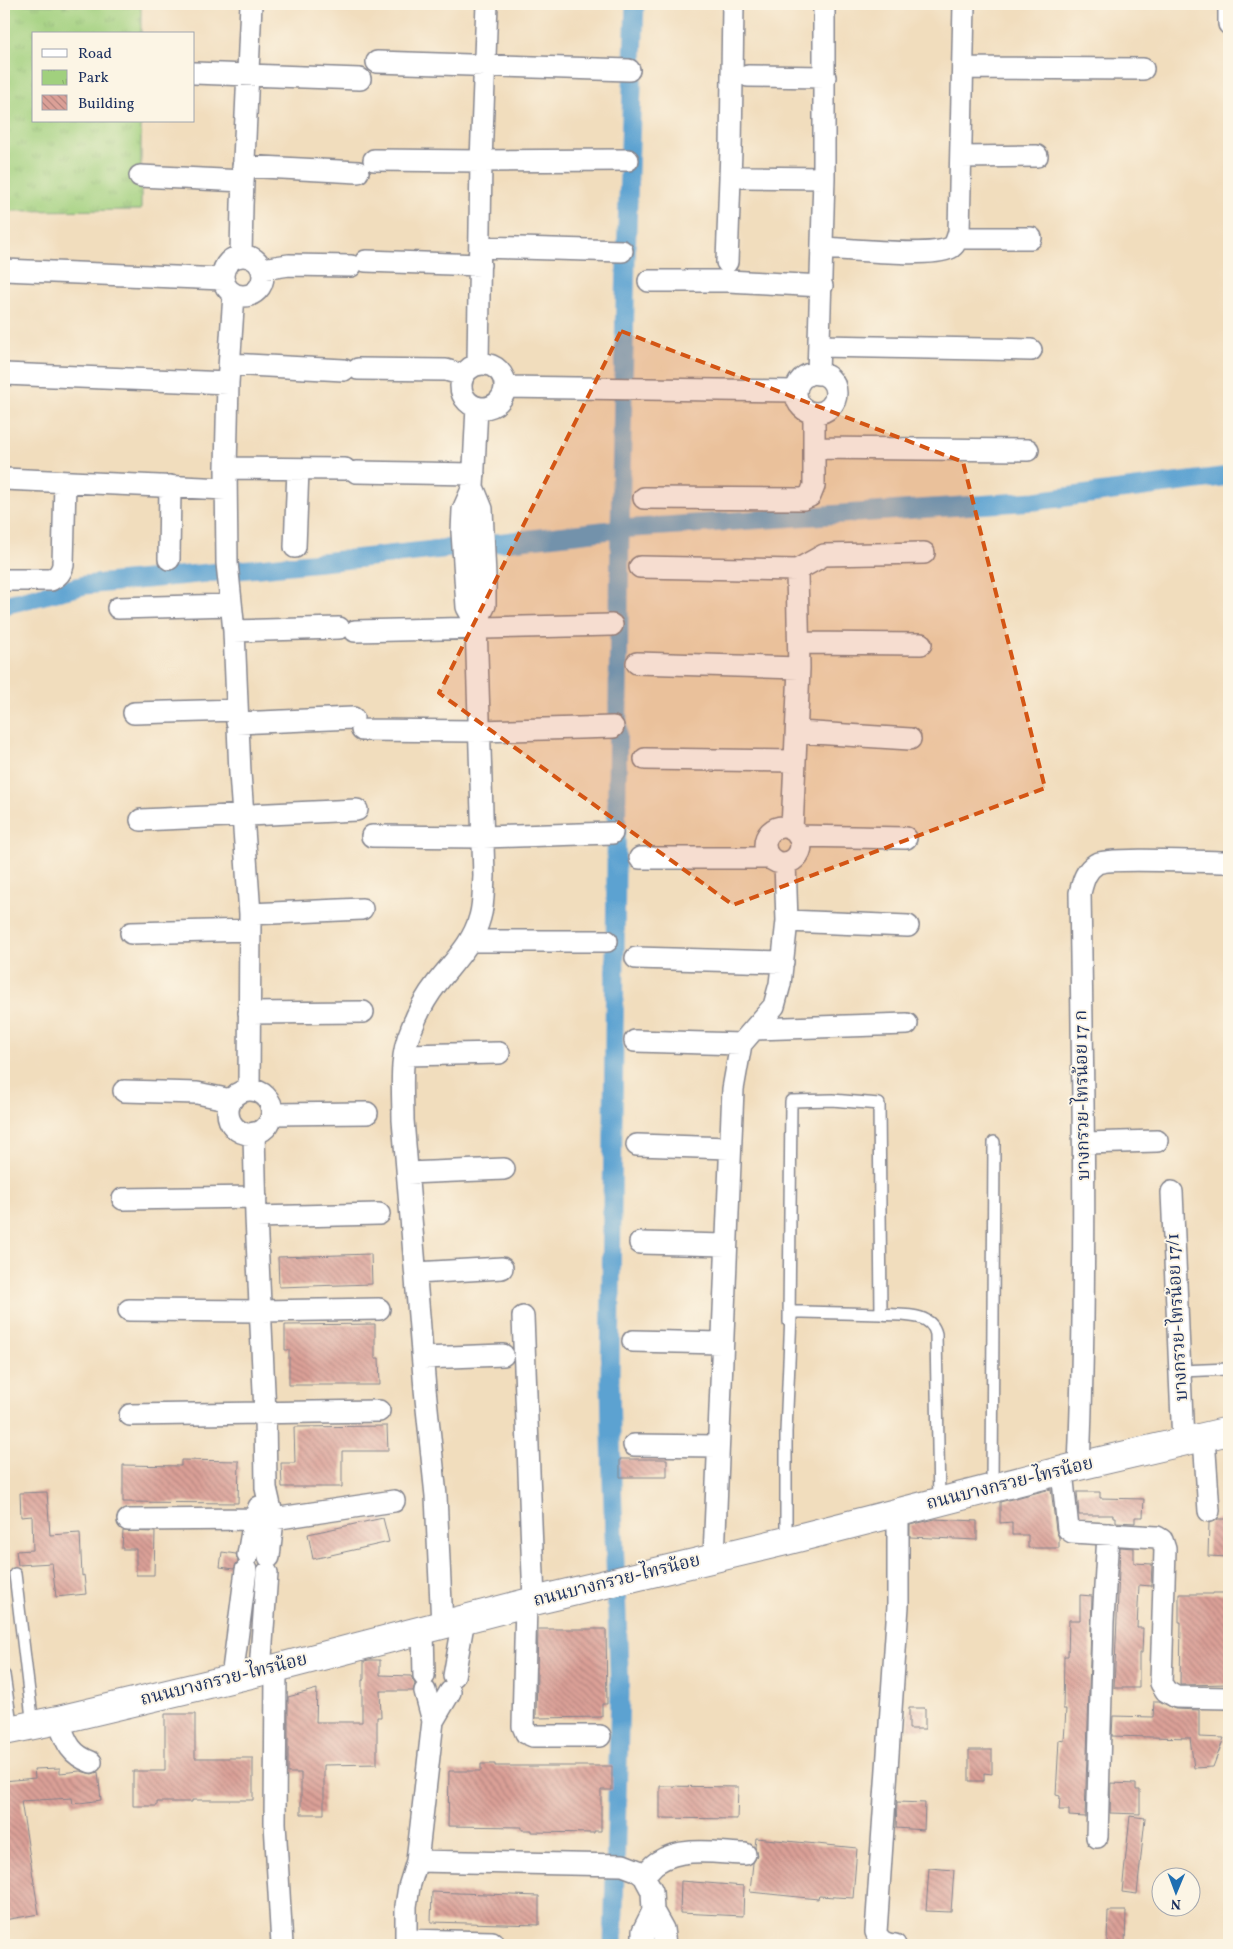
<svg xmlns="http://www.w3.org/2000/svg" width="1233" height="1949" viewBox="0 0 1233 1949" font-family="Vollkorn,'Noto Serif Thai',serif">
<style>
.park{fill:url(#park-tufts);stroke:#5e806e}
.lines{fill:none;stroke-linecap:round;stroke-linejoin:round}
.canal{stroke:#5ba2d1;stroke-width:19}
.building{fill:url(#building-back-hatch)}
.service-casing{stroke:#86868e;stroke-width:14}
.minor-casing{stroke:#86868e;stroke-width:24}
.secondary-casing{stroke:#86868e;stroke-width:30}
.service{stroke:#fff;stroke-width:11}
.minor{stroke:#fff;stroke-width:21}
.secondary{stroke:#fff;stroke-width:28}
.marked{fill:#d45514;fill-opacity:0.2;stroke:#d45514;stroke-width:4;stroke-dasharray:10 6;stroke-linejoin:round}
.labels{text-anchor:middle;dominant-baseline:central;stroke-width:4;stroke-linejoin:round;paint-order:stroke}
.street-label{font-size:18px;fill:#1b2f5e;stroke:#fcf5e5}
</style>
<defs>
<pattern id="park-tufts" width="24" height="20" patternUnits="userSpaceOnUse" patternTransform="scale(1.25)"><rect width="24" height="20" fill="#a1d07e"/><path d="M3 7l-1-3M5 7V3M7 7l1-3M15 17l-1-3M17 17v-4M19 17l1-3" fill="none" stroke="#8ab36f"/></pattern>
<pattern id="building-back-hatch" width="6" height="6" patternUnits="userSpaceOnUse" patternTransform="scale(1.25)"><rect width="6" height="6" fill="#dba097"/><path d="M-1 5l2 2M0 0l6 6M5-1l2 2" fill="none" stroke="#b1837e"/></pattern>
</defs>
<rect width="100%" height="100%" fill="#fcf5e5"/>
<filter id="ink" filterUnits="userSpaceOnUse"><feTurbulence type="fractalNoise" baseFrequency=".02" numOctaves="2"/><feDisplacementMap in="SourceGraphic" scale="10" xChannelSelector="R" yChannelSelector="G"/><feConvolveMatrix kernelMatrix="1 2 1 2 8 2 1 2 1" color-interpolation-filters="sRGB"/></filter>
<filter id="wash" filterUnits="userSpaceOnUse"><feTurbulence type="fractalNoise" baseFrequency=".0096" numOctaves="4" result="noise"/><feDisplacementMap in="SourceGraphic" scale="20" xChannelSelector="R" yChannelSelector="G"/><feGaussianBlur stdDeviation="1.12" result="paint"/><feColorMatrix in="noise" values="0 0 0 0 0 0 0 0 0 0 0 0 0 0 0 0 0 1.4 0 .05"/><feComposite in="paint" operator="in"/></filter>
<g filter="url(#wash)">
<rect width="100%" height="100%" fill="#f1ddbd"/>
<path class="park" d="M 4,4 L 141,7 L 141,34 L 34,34 L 34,121 L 141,121 L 141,210 L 4,211 Z"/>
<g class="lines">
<path class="canal" d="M 4,605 L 85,585 L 362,558 L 620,529 L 1035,501 L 1229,476
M 613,1945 L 620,1693 L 612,1482 L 610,1379 L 620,529 L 626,258 L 635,4"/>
</g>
<g id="blocks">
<path class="building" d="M 371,1254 L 372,1284 L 279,1287 L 278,1257 Z
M 375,1324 L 375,1358 L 379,1358 L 380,1385 L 289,1385 L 289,1350 L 285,1350 L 285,1325 Z
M 387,1426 L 388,1451 L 342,1451 L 342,1487 L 282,1487 L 281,1463 L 295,1463 L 294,1427 Z
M 620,1459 L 667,1459 L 667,1477 L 620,1477 Z
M 181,1460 L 239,1461 L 238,1503 L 123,1502 L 123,1465 L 181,1466 Z
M 1051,1489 L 1056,1530 L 1059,1538 L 1059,1548 L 1028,1548 L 1028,1535 L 1012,1535 L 1012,1522 L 1000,1523 L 1000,1502 Z
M 47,1492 L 50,1535 L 80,1533 L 82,1576 L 84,1575 L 86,1594 L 56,1597 L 52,1563 L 18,1565 L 16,1551 L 33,1550 L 32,1516 L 21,1517 L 20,1493 Z
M 1077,1492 L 1100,1492 L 1100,1498 L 1144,1499 L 1143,1517 L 1135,1517 L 1135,1523 L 1116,1522 L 1116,1517 L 1113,1517 L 1113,1515 L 1079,1515 Z
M 383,1518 L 389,1542 L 313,1559 L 308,1534 Z
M 935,1519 L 977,1521 L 977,1540 L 910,1537 L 910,1525 Z
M 1218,1519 L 1229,1519 L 1229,1557 L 1208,1556 L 1209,1523 Z
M 123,1531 L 155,1532 L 154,1575 L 136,1575 L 136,1549 L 122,1549 Z
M 1120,1547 L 1134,1548 L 1134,1563 L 1152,1564 L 1151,1586 L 1139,1585 L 1137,1628 L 1143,1628 L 1142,1653 L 1139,1653 L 1139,1688 L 1114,1688 Z
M 222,1552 L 236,1554 L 238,1561 L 234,1569 L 220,1567 Z
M 1213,1593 L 1229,1593 L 1229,1684 L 1180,1685 L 1181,1622 L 1179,1622 L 1179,1594 L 1213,1594 Z
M 1080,1595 L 1092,1596 L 1085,1817 L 1069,1816 L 1069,1810 L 1059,1810 L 1060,1796 L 1056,1795 L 1059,1740 L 1064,1741 L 1066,1709 L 1063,1709 L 1064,1656 L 1068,1656 L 1069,1620 L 1080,1620 Z
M 538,1629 L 606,1629 L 607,1704 L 602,1704 L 602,1717 L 536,1718 Z
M 369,1660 L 380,1660 L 380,1675 L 411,1676 L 415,1684 L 413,1691 L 380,1691 L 381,1717 L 377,1717 L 377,1764 L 324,1765 L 324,1814 L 301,1814 L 301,1773 L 288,1773 L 288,1697 L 317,1689 L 316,1722 L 362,1722 L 362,1680 L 364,1680 L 364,1661 Z
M 1154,1701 L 1159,1701 L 1175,1709 L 1199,1710 L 1199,1737 L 1224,1738 L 1213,1767 L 1194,1768 L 1190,1738 L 1112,1736 L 1113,1716 L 1153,1717 Z
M 909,1708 L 925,1708 L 925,1729 L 909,1729 Z
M 165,1714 L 195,1714 L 195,1758 L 253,1758 L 253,1800 L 192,1800 L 192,1802 L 157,1802 L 157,1806 L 133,1806 L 133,1771 L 165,1771 Z
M 969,1750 L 992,1750 L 992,1774 L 984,1773 L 984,1781 L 969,1781 Z
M 481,1764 L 495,1764 L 495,1766 L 612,1766 L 612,1790 L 601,1790 L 601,1831 L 594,1831 L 594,1833 L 532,1832 L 532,1830 L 522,1830 L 522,1827 L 448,1826 L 449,1771 L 481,1771 Z
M 60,1768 L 60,1773 L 80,1771 L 92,1774 L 98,1772 L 101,1800 L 73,1804 L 72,1798 L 21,1801 L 39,1914 L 4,1920 L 4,1781 L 35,1778 L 34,1769 Z
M 1111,1783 L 1136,1784 L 1136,1790 L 1140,1790 L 1140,1814 L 1110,1813 Z
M 660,1786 L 738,1787 L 737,1819 L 660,1818 Z
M 897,1802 L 925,1803 L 924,1830 L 896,1828 Z
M 1130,1816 L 1145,1818 L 1137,1894 L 1122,1892 Z
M 756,1838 L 857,1848 L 853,1898 L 819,1896 L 818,1899 L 750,1892 L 753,1863 L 757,1855 L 755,1847 Z
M 929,1868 L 954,1870 L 951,1912 L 926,1911 Z
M 681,1881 L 744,1886 L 743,1916 L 680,1913 Z
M 432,1892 L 539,1896 L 539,1925 L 431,1922 Z
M 1108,1911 L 1126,1911 L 1125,1945 L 1107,1945 Z"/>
</g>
</g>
<g filter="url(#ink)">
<use href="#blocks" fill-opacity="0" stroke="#86868e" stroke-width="1"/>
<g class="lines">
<defs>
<path id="service" d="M 789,1322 L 791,1101 L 832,1100 L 879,1104 L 881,1314 C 900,1316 931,1311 936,1334 L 939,1502
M 1181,1371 L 1229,1369
M 992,1488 L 994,1142
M 786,1541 L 786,1432 L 791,1315 L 795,1312 L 803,1312 L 881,1314
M 15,1574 L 33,1726
M 4,1675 L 12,1730"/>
<path id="minor" d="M 1229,4 L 1229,24
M 377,62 L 629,70
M 963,68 L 1143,69
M 194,73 L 360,79
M 748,76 L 825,77
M 961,157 L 1037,156
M 374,160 L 481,161 L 628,160
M 243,166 L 358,172
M 140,176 L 243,181
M 742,177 L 824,178
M 958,238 L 1031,238
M 480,247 L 622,251
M 823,248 C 850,249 929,258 950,248 C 956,245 957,238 959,232 L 964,4
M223 276a20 20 0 1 1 40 0a20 20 0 1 1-40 0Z
M 241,256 L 242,205 L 251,4
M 366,261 L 480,265
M 727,262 L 731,150 L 733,4
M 262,269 L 289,265 L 351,266
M 4,270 L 223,279
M 649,281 L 728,281 L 822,286
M 234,294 L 228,383 L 226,468 L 227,563 L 234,631 L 240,773 L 250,914 L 249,1089
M 820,346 L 1031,350
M 478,363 L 481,161 L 487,4
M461 386a22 22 0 1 1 44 0a22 22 0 1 1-44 0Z
M 230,364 L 344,370
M 358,369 L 446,370 L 463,375
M796 393a20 20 0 1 1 40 0a20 20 0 1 1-40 0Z
M 4,374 L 228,383
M 818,374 L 824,178 L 824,4
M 505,387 L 796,391
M 814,448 L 1028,450
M 226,468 L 345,469
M 356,472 L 474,474
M 4,479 L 226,489
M 473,487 L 482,509 L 485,577 L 485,605 L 476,623
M 644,498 L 803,499 L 810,496 L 814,486 L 814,413
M 295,547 L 298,470
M 169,559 L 170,486
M 640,567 L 797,570
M 4,580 L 51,580 C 58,576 61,573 63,565 L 65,482
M 118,608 L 231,605
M 234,631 L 339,628
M 355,631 L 612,625
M 799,643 L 921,644
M 637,663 L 799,668
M 134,713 L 237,710
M 237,723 L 353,718
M 362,730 L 479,731 L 613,727
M 798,732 L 910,739
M 645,759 L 795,761
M 141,820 L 357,810
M765 845a18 18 0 1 1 36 0a18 18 0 1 1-36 0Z
M 792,830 L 799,668 L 797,570 L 824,555 L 924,553
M 372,836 L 483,837 L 612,833
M 798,836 L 906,838
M 640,858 L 769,858
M 250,914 L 362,909
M 787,921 L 908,926
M 131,933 L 250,930
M 470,941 L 607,941
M 636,958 L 783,962
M 249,1013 L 363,1012
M 755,1029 L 907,1024
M 635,1041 L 741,1044
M 405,1055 L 499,1053
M228 1112a22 22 0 1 1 44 0a22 22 0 1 1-44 0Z
M 124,1091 L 197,1093 L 231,1100
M 273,1114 L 367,1113
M 254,1133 L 256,1217 L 265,1413 L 266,1488 L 273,1519 L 269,1557
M 1085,1143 L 1157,1141
M 637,1145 L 729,1148
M 408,1173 L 504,1169
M 1172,1192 L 1183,1442
M 123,1199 L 256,1197
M 256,1217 L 379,1214
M 640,1243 L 726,1245
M 416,1273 L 502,1268
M 129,1310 L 261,1311 L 379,1309
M 523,1317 L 534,1601
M 633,1341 L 721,1343
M 423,1358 L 503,1355
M 130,1415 L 379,1411
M 1204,1438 L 1209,1511
M 634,1445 L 717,1446
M 1079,1466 C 1087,1275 1083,1084 1080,893 C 1083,882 1085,871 1096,864 C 1107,857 1209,862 1229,862
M 1062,1471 L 1068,1529 L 1072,1532 L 1157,1537 L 1162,1540 L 1165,1549 L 1161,1683 L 1166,1691 L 1176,1697 L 1229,1698
M 128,1520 L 273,1519 L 394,1501
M 248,1555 L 254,1520 L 259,1507
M 714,1557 L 733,1089 L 741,1044 L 774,1006 L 780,984 L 787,921 L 785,863
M 526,1603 L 523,1726 L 526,1733 L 533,1736 L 600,1736
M 442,1625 L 436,1496 L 425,1389 L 403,1120 C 403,1092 399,1057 411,1030 C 417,1014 426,997 437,983 C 453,962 473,944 480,917 C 484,904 483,889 484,876 L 476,623 L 467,607 L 462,532 L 463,510 L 473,487 L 477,407
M 423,1630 L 424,1676
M 276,1668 L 275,1823 L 282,1945
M 260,1671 L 267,1573
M 454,1676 L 464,1619
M 232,1678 L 246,1570
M 58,1720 C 66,1741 69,1754 91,1762
M 433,1721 L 450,1692
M 1097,1837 L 1103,1622 L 1108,1534
M 417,1861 L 623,1865 L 636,1870 L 644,1876 L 652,1891 L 653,1911 L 663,1929 L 665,1945
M 644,1876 C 648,1872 652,1865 658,1862 C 682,1846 717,1853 745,1854
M 406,1940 L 492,1942
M 406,1945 L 406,1906 L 409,1887 L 417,1861 L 433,1721 L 425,1691
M 643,1945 L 643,1931 L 653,1911
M 895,1945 C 885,1944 879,1941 876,1932 L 898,1606 L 898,1512"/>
<path id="secondary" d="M 4,1731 L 58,1720 L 276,1668 L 534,1601 L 786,1541 L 1079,1466 L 1229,1431"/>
</defs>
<use href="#service" class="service-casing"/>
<use href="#minor" class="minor-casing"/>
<use href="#secondary" class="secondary-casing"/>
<use href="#service" class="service"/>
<use href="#minor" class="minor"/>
<use href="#secondary" class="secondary"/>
</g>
</g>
<path class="marked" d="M 621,331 L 963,462 L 1045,788 L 733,905 L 439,693 Z"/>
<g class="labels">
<g class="street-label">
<text transform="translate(1083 1095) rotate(-91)">บางกรวย-ไทรน้อย 17 ก</text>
<text transform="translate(1178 1317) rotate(-93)">บางกรวย-ไทรน้อย 17/1</text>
<text transform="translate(1010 1484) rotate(-14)">ถนนบางกรวย-ไทรน้อย</text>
<text transform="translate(617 1581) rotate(-14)">ถนนบางกรวย-ไทรน้อย</text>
<text transform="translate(224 1680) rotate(-14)">ถนนบางกรวย-ไทรน้อย</text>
</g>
</g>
<rect width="1233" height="1949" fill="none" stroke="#fcf5e5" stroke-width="20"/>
<rect x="32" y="32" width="162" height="90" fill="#fcf5e5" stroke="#a2a6af"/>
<rect x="42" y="49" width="25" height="8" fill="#ffffff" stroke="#a2a6af"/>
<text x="78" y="58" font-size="15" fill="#1b2f5e">Road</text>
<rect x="42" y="70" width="25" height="15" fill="url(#park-tufts)" stroke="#a2a6af"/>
<text x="78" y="82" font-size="15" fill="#1b2f5e">Park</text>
<rect x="42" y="95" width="25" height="15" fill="url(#building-back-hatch)" stroke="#a2a6af"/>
<text x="78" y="108" font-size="15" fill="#1b2f5e">Building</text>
<g transform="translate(1176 1892) rotate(181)"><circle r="24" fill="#fcf5e5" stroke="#a2a6af"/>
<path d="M0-4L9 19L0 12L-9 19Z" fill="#1f6fb2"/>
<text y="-8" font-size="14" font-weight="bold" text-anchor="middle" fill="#1b2f5e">N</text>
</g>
</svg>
